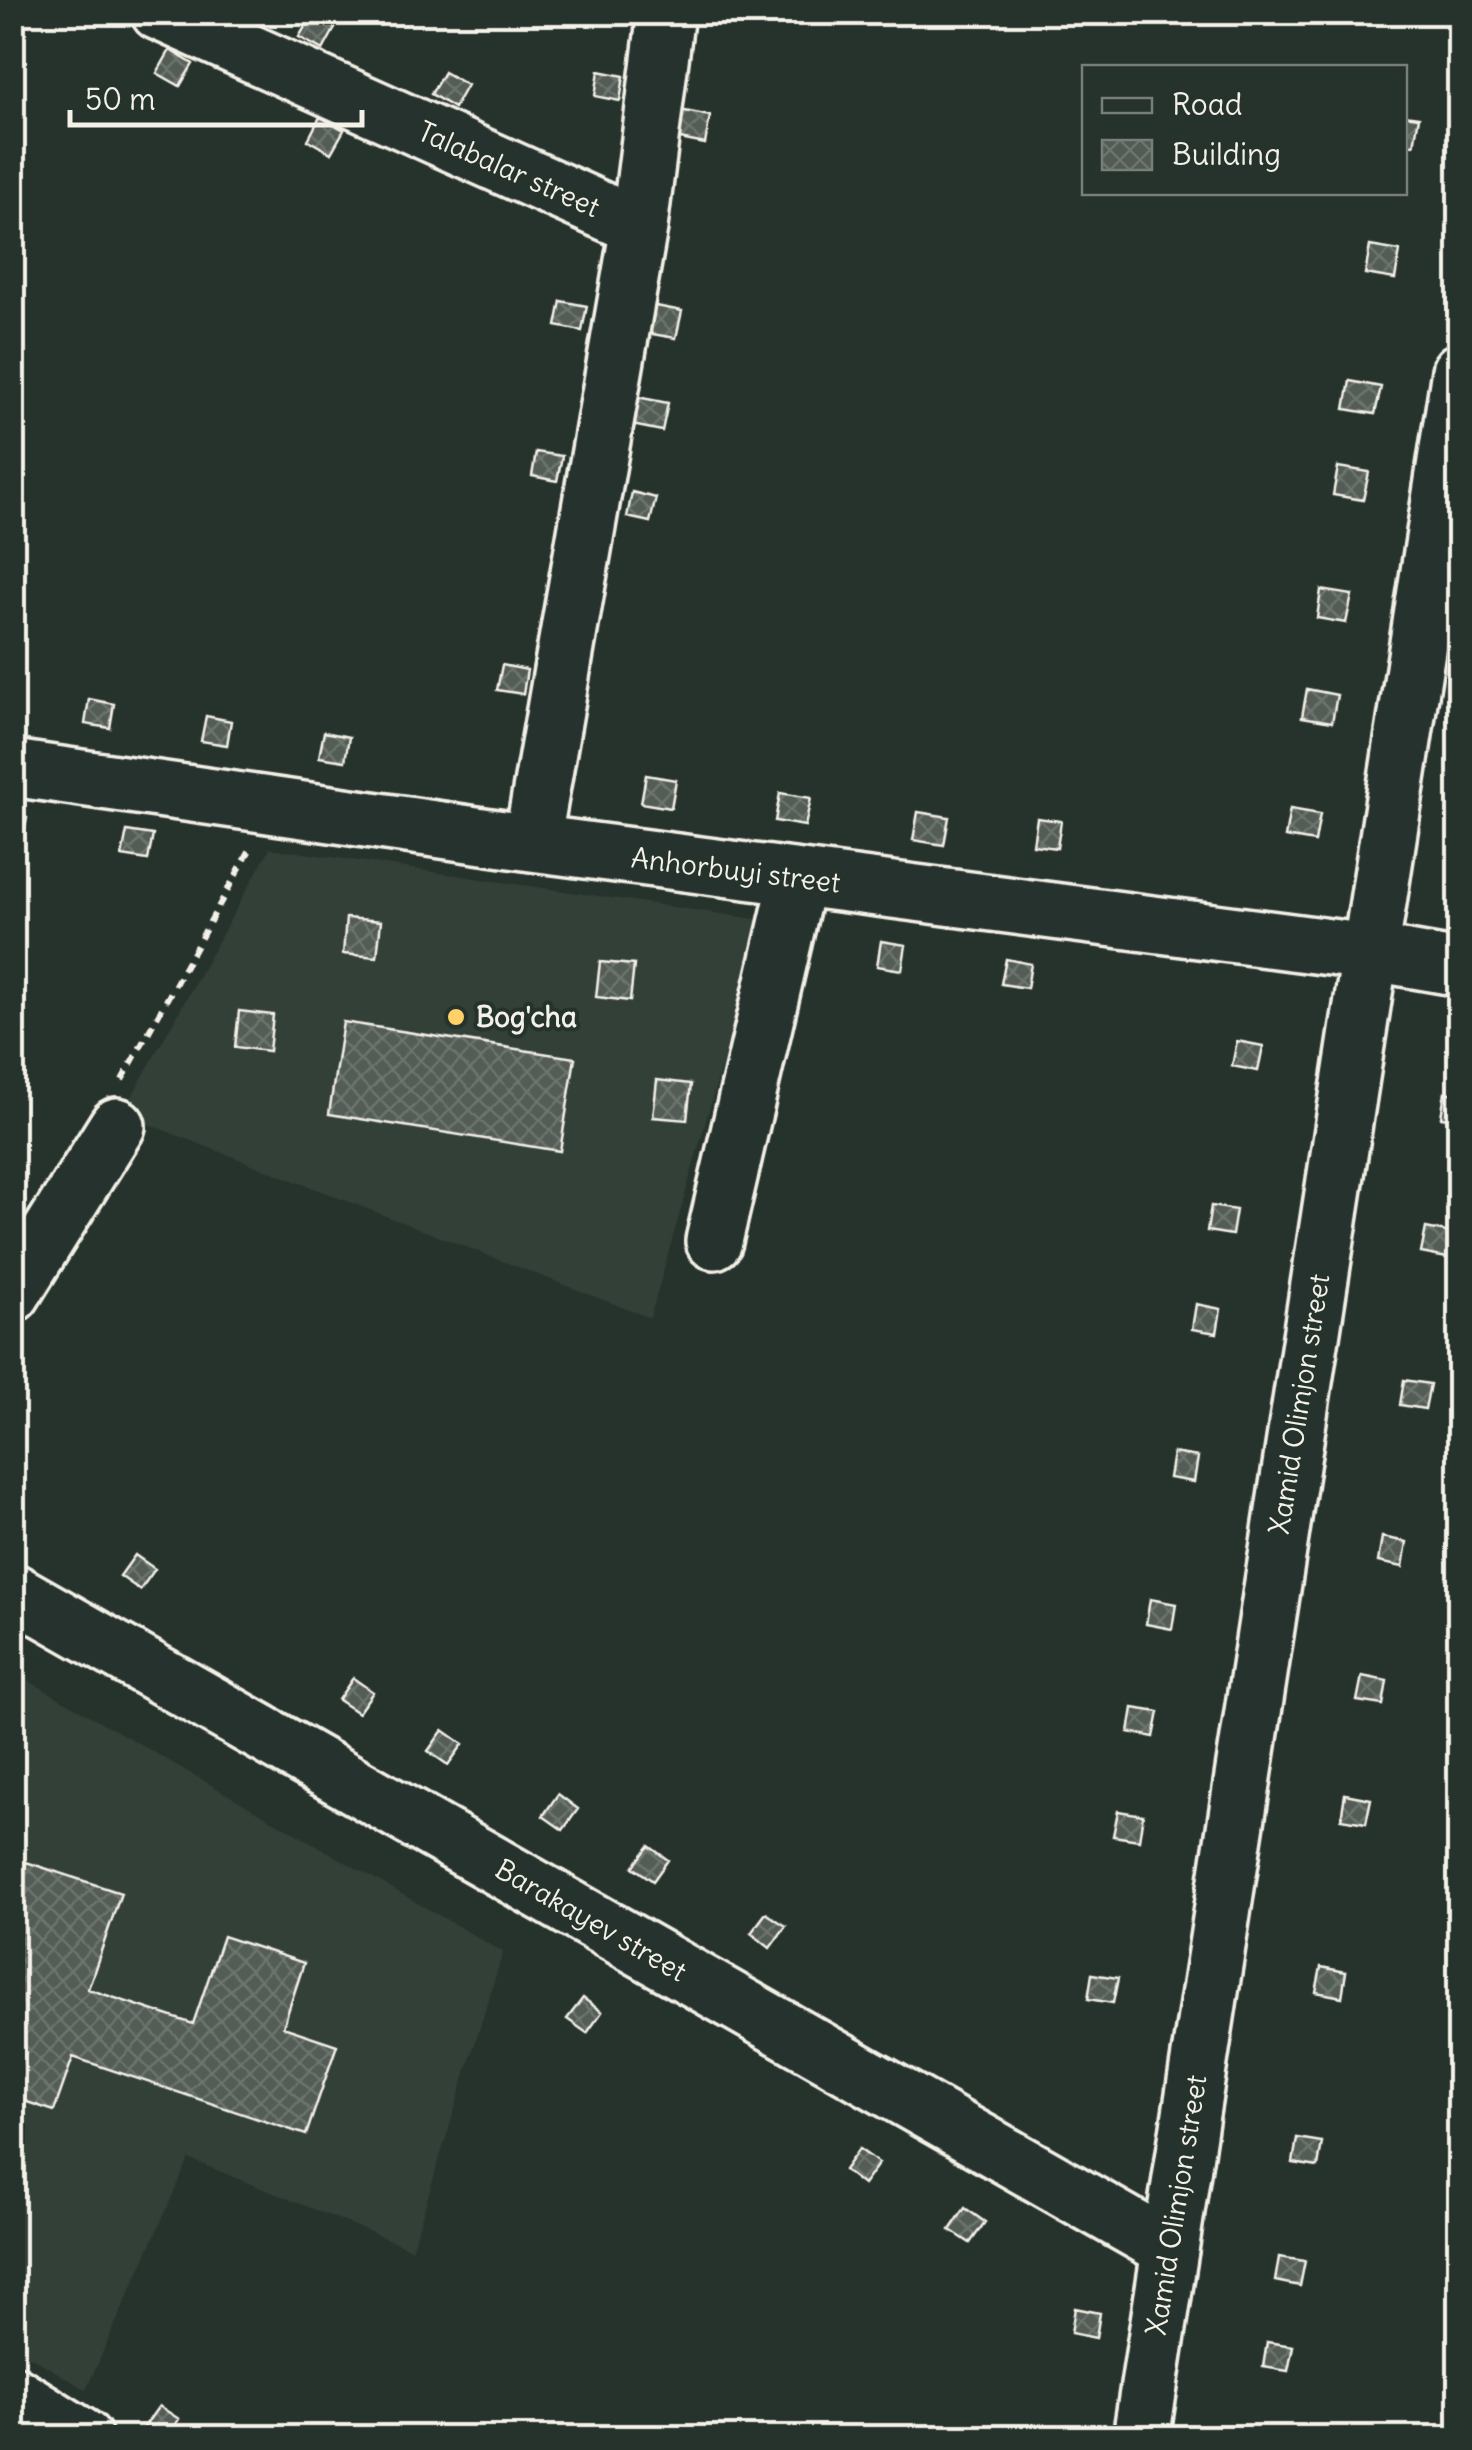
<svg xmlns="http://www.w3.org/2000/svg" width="1472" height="2450" viewBox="0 0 1472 2450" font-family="Delius,sans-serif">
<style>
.built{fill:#333f39}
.building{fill:url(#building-cross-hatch);stroke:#f4f1e8;stroke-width:2.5}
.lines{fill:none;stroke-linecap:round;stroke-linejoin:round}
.minor-casing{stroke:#f4f1e8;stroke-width:62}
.major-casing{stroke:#f4f1e8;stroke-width:62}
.path{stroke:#f4f1e8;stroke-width:6;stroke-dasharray:10 8;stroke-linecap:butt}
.minor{stroke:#26332d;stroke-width:55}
.major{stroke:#26332d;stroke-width:55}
.poi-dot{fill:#ffd166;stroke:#26332d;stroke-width:4}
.labels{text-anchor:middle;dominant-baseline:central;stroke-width:8;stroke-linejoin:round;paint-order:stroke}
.street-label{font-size:28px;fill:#f4f1e8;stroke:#26332d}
.poi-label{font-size:28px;font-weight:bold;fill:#f4f1e8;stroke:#26332d;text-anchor:start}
</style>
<defs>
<pattern id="building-cross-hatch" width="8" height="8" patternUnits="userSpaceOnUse" patternTransform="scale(2.5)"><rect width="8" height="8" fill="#525c55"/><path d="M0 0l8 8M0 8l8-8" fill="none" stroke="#6c746d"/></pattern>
</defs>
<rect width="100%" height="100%" fill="#26332d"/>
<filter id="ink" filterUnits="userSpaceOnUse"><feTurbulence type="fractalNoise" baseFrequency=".01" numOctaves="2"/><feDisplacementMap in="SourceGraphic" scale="20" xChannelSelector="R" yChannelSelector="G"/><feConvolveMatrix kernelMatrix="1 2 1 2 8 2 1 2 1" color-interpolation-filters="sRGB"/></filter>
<g filter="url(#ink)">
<path class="built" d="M 270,848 L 763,920 L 650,1318 L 122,1114 Z
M 12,1671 L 503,1952 L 412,2249 L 189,2159 L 86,2390 L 13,2346 Z"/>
<path class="building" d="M 312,15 L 335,28 L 323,50 L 299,37 Z
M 170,50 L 193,64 L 180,86 L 157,73 Z
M 599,71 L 624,76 L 620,101 L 595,96 Z
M 444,72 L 467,85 L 454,108 L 431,94 Z
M 680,110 L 710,116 L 705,144 L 675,138 Z
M 1404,115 L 1419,117 L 1414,145 L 1404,144 Z
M 320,117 L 344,130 L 331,153 L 308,140 Z
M 1370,246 L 1400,251 L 1395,279 L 1365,274 Z
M 561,301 L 587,306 L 582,331 L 556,326 Z
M 651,305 L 682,311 L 676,338 L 646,333 Z
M 1350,381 L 1381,387 L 1375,414 L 1345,409 Z
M 637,397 L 668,403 L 662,431 L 632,425 Z
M 536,452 L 562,456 L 557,481 L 532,476 Z
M 1338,467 L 1369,472 L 1363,500 L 1333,495 Z
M 632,492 L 656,498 L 650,522 L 627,517 Z
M 1321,590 L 1352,595 L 1346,623 L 1317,618 Z
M 502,665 L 527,670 L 523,694 L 497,690 Z
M 1307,689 L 1337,695 L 1332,722 L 1302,717 Z
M 89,699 L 114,704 L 110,728 L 85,724 Z
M 206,716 L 231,721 L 227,745 L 201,741 Z
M 324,732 L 349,737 L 345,761 L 319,757 Z
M 646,775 L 676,780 L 671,808 L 641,803 Z
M 780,793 L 811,798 L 805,826 L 775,821 Z
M 1290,809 L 1320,814 L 1315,842 L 1285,837 Z
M 918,812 L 949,817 L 944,845 L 913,840 Z
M 12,815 L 27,818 L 22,843 L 12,841 Z
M 1037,818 L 1061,821 L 1057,848 L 1033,845 Z
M 127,831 L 153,835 L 148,860 L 122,856 Z
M 346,918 L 381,921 L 377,957 L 343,954 Z
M 881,941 L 906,945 L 902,970 L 877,966 Z
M 1006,959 L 1031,964 L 1027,988 L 1001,984 Z
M 600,962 L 634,965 L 630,1001 L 596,997 Z
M 239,1011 L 273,1015 L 269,1051 L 235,1047 Z
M 343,1022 L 575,1058 L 560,1151 L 329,1114 Z
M 1237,1041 L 1263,1046 L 1258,1071 L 1232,1066 Z
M 657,1080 L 691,1084 L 687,1120 L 653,1117 Z
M 1445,1092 L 1460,1095 L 1460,1120 L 1441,1117 Z
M 1211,1206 L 1236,1210 L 1232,1235 L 1207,1231 Z
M 1426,1228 L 1451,1233 L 1447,1258 L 1421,1253 Z
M 1196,1304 L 1221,1309 L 1217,1333 L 1192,1329 Z
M 1404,1380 L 1430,1384 L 1425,1409 L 1400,1405 Z
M 1173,1453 L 1198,1457 L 1194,1482 L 1169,1478 Z
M 1382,1537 L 1407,1542 L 1403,1567 L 1378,1562 Z
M 135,1555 L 155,1569 L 140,1590 L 120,1576 Z
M 1150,1599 L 1176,1604 L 1172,1629 L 1146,1624 Z
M 1362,1676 L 1387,1681 L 1383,1705 L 1357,1701 Z
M 353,1678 L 373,1692 L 358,1713 L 338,1700 Z
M 1133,1708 L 1159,1712 L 1154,1737 L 1129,1732 Z
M 443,1730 L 463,1744 L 448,1765 L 428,1751 Z
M 558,1794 L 578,1809 L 563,1830 L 543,1816 Z
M 1345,1794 L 1371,1799 L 1366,1823 L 1341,1819 Z
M 1118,1811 L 1143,1815 L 1139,1840 L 1113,1836 Z
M 649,1846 L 668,1860 L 653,1881 L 633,1867 Z
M 26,1862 L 121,1893 L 88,1989 L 193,2024 L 223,1936 L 304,1963 L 283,2027 L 337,2045 L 306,2135 L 73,2057 L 54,2111 L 12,2097 L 12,1902 Z
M 766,1913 L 786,1926 L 770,1948 L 751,1933 Z
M 1321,1967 L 1346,1972 L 1342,1997 L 1316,1992 Z
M 1092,1974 L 1118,1978 L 1113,2003 L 1088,1999 Z
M 583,1998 L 602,2012 L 587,2033 L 567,2019 Z
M 1297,2138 L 1322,2142 L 1318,2167 L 1293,2163 Z
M 859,2149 L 879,2163 L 863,2185 L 844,2170 Z
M 965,2208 L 985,2222 L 970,2243 L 950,2230 Z
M 1279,2257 L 1305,2261 L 1300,2286 L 1275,2281 Z
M 1075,2308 L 1100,2313 L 1096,2338 L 1071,2333 Z
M 1267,2342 L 1293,2346 L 1288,2371 L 1263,2367 Z
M 159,2406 L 179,2419 L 166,2438 L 159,2438 L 144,2427 Z"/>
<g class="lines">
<defs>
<path id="minor" d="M 159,12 L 639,227
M 12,768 L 532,843 L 1368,952 L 1460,968
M 532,843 L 639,227 L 666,12
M 714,1241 L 798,878
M 12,1294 L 117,1126
M 12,1591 L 1170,2249
M 12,2393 L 84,2438"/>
<path id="major" d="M 1141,2438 L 1460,371"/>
</defs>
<use href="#minor" class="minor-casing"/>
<use href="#major" class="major-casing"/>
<path class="path" d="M 122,1080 L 252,846"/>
<use href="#minor" class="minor"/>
<use href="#major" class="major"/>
</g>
</g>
<circle class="poi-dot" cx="456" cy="1017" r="10"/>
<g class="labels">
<g class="street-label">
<text transform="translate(509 169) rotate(24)">Talabalar street</text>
<text transform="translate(736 870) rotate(7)">Anhorbuyi street</text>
<text transform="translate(1299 1404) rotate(-81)">Xamid Olimjon street</text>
<text transform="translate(591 1920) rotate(30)">Barakayev street</text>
<text transform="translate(1176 2205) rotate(-81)">Xamid Olimjon street</text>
</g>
<g class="poi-label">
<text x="476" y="1017">Bog'cha</text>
</g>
</g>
<rect width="1472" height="2450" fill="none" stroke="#26332d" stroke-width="50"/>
<rect x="25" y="25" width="1422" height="2400" fill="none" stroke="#f4f1e8" stroke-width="4" filter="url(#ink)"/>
<rect x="1082" y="65" width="325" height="130" fill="#26332d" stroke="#787f78" stroke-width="2.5"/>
<rect x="1102" y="98" width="50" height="15" fill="#26332d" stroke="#787f78" stroke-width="2.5"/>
<text x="1172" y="115" font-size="30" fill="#f4f1e8">Road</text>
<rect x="1102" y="140" width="50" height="30" fill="url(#building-cross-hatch)" stroke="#787f78" stroke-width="2.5"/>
<text x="1172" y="165" font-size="30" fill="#f4f1e8">Building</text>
<path d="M70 110v15h292v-15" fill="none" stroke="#f4f1e8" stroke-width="5"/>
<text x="85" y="110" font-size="30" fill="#f4f1e8" stroke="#26332d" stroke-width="8" paint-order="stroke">50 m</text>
</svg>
